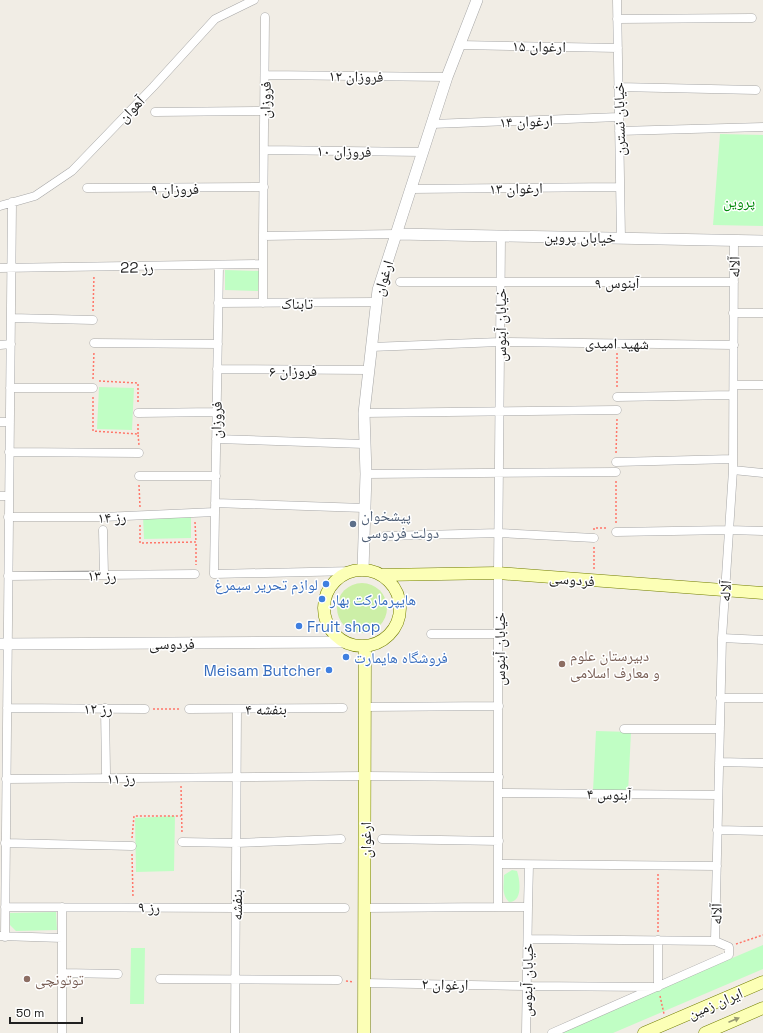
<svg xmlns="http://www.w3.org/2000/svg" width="763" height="1033" viewBox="0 0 763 1033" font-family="'Space Grotesk','Noto Naskh Arabic',sans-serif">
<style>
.grass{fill:#ccefa7}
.park{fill:#c0fec4}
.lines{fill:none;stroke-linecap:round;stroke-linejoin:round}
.minor-casing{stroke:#a7a7a7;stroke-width:9}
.tertiary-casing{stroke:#a7a7a7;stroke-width:12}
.secondary-casing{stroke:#727e00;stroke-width:13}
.path{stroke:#ff7669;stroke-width:1.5;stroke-dasharray:2 2;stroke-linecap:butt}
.minor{stroke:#fff;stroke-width:8}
.tertiary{stroke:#fff;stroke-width:11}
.secondary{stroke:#fcffb6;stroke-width:12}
.oneway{fill:#999b72}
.service-dot{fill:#5c6f8a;stroke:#fff;stroke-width:1.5}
.shop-dot{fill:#3f7fe0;stroke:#fff;stroke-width:1.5}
.education-dot{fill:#8d6e63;stroke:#fff;stroke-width:1.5}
.labels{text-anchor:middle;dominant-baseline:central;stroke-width:3;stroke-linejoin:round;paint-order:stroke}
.street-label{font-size:15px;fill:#202020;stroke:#fff}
.park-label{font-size:15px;fill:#028a0b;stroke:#fff}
.service-label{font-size:15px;fill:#4e5e75;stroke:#fff;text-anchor:start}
.shop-label{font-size:15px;fill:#366cbe;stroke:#fff;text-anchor:start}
.education-label{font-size:15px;fill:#785e54;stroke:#fff;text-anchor:start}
</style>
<rect width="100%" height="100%" fill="#f1ede5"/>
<path class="grass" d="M337 608a25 25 0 1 1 50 0a25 25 0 1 1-50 0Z"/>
<path class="park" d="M 720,134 L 763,135 L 763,226 L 713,225 Z
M 225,270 L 259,271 L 258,291 L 225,290 Z
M 99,387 L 134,388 L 132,430 L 97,429 Z
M 143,516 L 191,516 L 191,538 L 144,539 Z
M 596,731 L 631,732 L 628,793 L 593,791 Z
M 175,816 L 174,871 L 136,872 L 135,818 Z
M 512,870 L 517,871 C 520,880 523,902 509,902 C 501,894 504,885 504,875 Z
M 56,912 L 57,930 L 16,931 L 10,925 L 10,913 Z
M 763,945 L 763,969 L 613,1033 L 556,1033 Z
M 131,948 L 145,948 L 144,1004 L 130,1004 Z"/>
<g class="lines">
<defs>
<path id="minor" d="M 617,0 L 621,238
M 617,19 L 752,18
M 460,45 L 618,48
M 265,75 L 447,77
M 618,87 L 756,90
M 155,112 L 265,111
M 432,124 L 619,117
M 619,131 L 763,127
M 265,150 L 423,152
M 87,188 L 264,187
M 411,189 L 620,187
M 0,206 L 35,196 L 72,171 L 153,87 L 215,19 L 254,0
M 263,236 L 397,234
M 501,236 L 498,573 L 498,907 L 528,907 L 526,1033
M 219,266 L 214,574 L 354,571
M 0,268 L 263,264
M 400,282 L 734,282
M 218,303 L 376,302
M 263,303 L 263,236 L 265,17
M 733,313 L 763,313
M 11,318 L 93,320
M 94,343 L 218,344
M 0,345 L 11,344
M 371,347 L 500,342 L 734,345
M 217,369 L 368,370
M 734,385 L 763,385
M 10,388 L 93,388
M 617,397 L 733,395
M 138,413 L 217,412
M 364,413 L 617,410
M 0,422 L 10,422
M 216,439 L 364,444
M 9,452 L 139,453
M 616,462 L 733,459
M 733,470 L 763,473
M 366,474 L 616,472
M 139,476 L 216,476
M 0,496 L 9,496
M 215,503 L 364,508
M 8,517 L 103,517 L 215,512
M 103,530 L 104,575
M 616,532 L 729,530 L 763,531
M 385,536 L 499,533 L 594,538
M 8,576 L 195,574
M 431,634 L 499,634
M 722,638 L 763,640
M 720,698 L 763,698
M 365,707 L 499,706
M 7,708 L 145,709
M 105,708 L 106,773
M 189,709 L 343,708
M 624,729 L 720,729
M 719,762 L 763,763
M 6,779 L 365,776 L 499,777
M 499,793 L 718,795
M 717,830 L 763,831
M 382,839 L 499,841
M 182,842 L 236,843 L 341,839
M 5,843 L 132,846
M 499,864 L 717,866
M 5,907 L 236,908 L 345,908
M 528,907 L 529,865
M 364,908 L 498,907
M 1,936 L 62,938
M 5,937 L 12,202
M 528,939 L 715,941 L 729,947 L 729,955 L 552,1033
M 715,941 L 722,638 L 733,470 L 734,240
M 62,973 L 118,974
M 160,979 L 338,980
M 364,983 L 527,986 L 653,987
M 658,987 L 658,940
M 62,1033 L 62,907
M 235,1033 L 237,709"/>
<path id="tertiary" d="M 397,234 L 763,241
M 363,570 L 366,474 L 364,413 L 378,290 L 447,77 L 477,0
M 0,644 L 344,642"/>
<path id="secondary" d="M324 608a38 38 0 1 1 76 0a38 38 0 1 1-76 0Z
M 381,575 L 498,573 L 763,593
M 364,1033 L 365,646
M 644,1033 L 763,982
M 705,1033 L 763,1008"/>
</defs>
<use href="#minor" class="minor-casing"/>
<use href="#tertiary" class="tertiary-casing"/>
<use href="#secondary" class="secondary-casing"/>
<path class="path" d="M 93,311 L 94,275
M 93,379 L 94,351
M 99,381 L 138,383 L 138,404
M 617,387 L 617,351
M 93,397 L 93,431 L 138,434 L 139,445
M 138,434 L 138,422
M 616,453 L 617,419
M 139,485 L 140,507
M 195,522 L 196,542
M 616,523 L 616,481
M 140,525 L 140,543 L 196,542 L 196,565
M 594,530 L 594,528 L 608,528
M 594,547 L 594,570
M 153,709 L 181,709
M 181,786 L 182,834
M 132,838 L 134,816 L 181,816
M 132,854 L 133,898
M 658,874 L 658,932
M 736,944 L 763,935
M 346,981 L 354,982
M 660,996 L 664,1014"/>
<use href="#minor" class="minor"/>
<use href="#tertiary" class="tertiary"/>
<use href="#secondary" class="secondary"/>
</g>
<defs><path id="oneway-solid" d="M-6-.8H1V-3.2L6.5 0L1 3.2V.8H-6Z"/></defs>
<use class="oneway" href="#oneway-solid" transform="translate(734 1020) rotate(-23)"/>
<circle class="service-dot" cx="353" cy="524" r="4"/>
<g class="shop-dot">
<circle cx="326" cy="584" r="4"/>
<circle cx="322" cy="599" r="4"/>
<circle cx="299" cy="626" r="4"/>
<circle cx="346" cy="657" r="4"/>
<circle cx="329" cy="670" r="4"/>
</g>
<g class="education-dot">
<circle cx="562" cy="664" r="4"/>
<circle cx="27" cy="979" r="4"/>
</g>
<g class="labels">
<g class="street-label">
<text transform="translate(539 46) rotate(1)">ارغوان ۱۵</text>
<text transform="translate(356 76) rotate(1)">فروزان ۱۲</text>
<text transform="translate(265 100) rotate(-89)">فروزان</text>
<text transform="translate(131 109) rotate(-46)">آهوان</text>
<text transform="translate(619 119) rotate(-91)">خیابان نسترن</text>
<text transform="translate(526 121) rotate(-2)">ارغوان ۱۴</text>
<text transform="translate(344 151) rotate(1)">فروزان ۱۰</text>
<text x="175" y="188">فروزان ۹</text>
<text transform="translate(516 188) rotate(-1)">ارغوان ۱۳</text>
<text transform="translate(580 237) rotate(1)">خیابان پروین</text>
<text transform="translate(137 267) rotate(-1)">رز 22</text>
<text transform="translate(734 267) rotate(-89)">آلاله</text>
<text transform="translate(383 278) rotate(-73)">ارغوان</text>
<text x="617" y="282">آبنوس ۹</text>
<text x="297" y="303">تابناک</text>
<text transform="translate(500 325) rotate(-90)">خیابان آبنوس</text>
<text transform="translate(617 343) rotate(1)">شهید امیدی</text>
<text x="293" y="370">فروزان ۶</text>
<text transform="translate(216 420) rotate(-89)">فروزان</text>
<text transform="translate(112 517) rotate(-2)">رز ۱۴</text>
<text x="102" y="575">رز ۱۳</text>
<text transform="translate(572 579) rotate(5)">فردوسی</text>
<text transform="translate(725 591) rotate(-86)">آلاله</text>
<text x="172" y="643">فردوسی</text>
<text transform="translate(499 649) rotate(-90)">خیابان آبنوس</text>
<text x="98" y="708">رز ۱۲</text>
<text transform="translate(266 709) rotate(-1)">بنفشه ۴</text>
<text transform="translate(121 778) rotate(-1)">رز ۱۱</text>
<text transform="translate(609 794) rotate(1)">آبنوس ۴</text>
<text transform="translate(365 840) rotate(-90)">ارغوان</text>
<text transform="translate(236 905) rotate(-90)">بنفشه</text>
<text transform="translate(149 907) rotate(1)">رز ۹</text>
<text transform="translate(716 914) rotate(-89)">آلاله</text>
<text transform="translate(527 980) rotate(-89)">خیابان آبنوس</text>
<text transform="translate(445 984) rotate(1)">ارغوان ۲</text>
<text transform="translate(715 1003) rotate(-23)">ایران زمین</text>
</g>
<g class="park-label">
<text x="739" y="201">پروین</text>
</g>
<g class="service-label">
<text x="361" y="515">پیشخوان<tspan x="361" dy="17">دولت فردوسی</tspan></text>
</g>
<g class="shop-label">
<text x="318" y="584" text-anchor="end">لوازم تحریر سیمرغ</text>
<text x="330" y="599">هایپرمارکت بهار</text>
<text x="307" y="626">Fruit shop</text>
<text x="354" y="657">فروشگاه هایمارت</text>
<text x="321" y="670" text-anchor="end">Meisam Butcher</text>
</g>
<g class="education-label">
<text x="570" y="655">دبیرستان علوم<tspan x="570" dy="17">و معارف اسلامی</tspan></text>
<text x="35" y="979">توتونچی</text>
</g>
</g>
<path d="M10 1017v6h72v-6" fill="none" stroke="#202020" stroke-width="2"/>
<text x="16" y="1017" font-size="12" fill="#202020" stroke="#ffffff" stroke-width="3" paint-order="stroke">50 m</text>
</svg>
